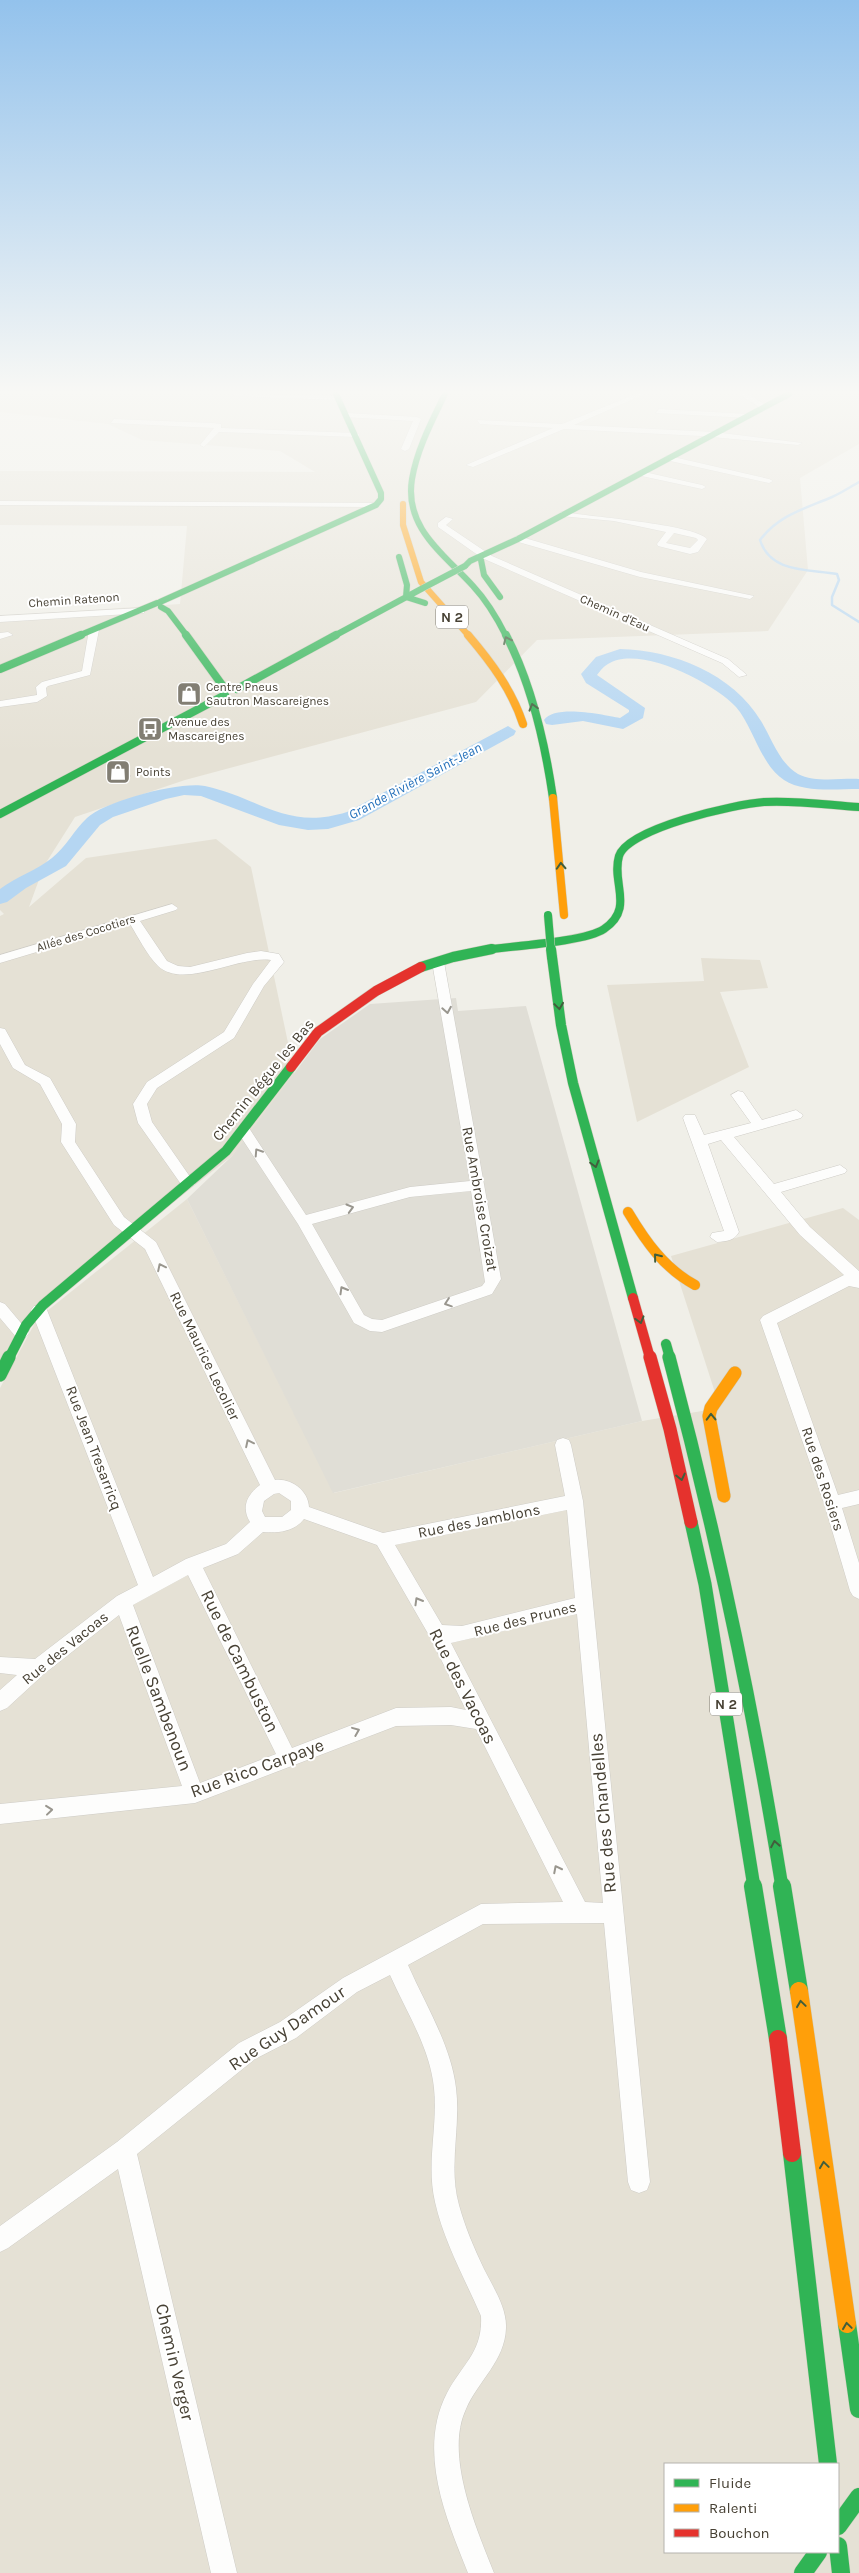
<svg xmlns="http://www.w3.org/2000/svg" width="859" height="2573" viewBox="0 0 859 2573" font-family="Karla,sans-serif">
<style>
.residential{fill:#e5e1d5;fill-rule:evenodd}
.industrial{fill:#e0ded6}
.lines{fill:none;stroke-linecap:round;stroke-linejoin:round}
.stream{stroke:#b5d6f2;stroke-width:2.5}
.river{fill:#b5d6f2;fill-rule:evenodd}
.building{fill:#dad8d1;stroke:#d9d6ce}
.street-casing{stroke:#ceccc6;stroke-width:1}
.fast-far4-casing{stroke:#d0cdbf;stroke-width:7}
.fast-far3-casing{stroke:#d0cdbf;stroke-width:9}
.fast-far2-casing{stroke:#d0cdbf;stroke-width:11}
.fast-far1-casing{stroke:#d0cdbf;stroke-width:14}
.fast-casing{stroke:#d0cdbf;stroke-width:19}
.slow-far4-casing{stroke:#d0cdbf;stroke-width:7}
.slow-far3-casing{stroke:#d0cdbf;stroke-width:9}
.slow-far2-casing{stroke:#d0cdbf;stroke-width:11}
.slow-far1-casing{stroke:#d0cdbf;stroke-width:14}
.slow-casing{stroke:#d0cdbf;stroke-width:19}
.jam-far2-casing{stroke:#d0cdbf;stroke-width:11}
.jam-far1-casing{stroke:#d0cdbf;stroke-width:14}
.jam-casing{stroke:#d0cdbf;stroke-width:19}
.street{fill:#fdfdfc;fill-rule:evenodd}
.fast-far4{stroke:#30b455;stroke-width:6}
.fast-far3{stroke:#30b455;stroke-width:8}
.fast-far2{stroke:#30b455;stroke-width:10}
.fast-far1{stroke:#30b455;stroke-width:13}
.fast{stroke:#30b455;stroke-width:18}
.slow-far4{stroke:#ff9f0a;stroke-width:6}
.slow-far3{stroke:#ff9f0a;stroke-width:8}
.slow-far2{stroke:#ff9f0a;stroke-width:10}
.slow-far1{stroke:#ff9f0a;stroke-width:13}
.slow{stroke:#ff9f0a;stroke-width:18}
.jam-far2{stroke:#e5322d;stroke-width:10}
.jam-far1{stroke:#e5322d;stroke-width:13}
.jam{stroke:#e5322d;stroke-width:18}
.fast-bridge-far2-casing{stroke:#d0cdbf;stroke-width:7;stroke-linecap:butt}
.fast-bridge-far1-casing{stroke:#d0cdbf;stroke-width:9;stroke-linecap:butt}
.fast-bridge-casing{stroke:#d0cdbf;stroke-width:11;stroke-linecap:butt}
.fast-bridge-far2{stroke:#30b455;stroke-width:6}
.fast-bridge-far1{stroke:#30b455;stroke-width:8}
.fast-bridge{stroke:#30b455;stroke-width:10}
.oneway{stroke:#415e3c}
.oneway2{stroke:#99968e}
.labels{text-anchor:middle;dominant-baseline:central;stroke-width:4;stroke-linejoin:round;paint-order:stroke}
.far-street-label{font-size:12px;fill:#474134;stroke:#fff}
.far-poi-label{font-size:12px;fill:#474134;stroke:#fff;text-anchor:start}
.shield{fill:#fff;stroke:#7e7a71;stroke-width:1}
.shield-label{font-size:14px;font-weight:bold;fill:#474134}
.far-water-label{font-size:14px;font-style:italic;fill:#2571bb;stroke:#fff}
.street-label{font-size:15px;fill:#474134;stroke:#fff}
.near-street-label{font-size:18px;fill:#474134;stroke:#fff}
</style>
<rect width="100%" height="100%" fill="#f0efe8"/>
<path class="residential" d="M 0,394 L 859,394 L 859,444 L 800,478 L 808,570 L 768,631 L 537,640 L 476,702 L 185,780 L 75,817 L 44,866 L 29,907 L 86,858 L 216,839 L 251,867 L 295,1076 L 232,1156 L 26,1318 L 0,1361 L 0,916 L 4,914 L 0,910 L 0,616 L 180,604 L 187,526 L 0,525 L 0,471 L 315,472 L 280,451 L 142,440 L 108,424 L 0,412 Z
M 701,958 L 760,960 L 768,988 L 720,992 L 749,1067 L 637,1122 L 607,985 L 704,981 Z
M 187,1199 L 334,1493 L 642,1421 L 720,1408 L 671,1256 L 843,1208 L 859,1220 L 859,2573 L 0,2573 L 0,1388 L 37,1319 ZM 665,2464 L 838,2464 L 838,2552 L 665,2552 Z"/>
<path class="industrial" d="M 456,998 L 458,1011 L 526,1006 L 642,1421 L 333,1493 L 187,1199 L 232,1156 L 320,1039 L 370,1004 Z"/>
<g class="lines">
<path class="stream" d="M 859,482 C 850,487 841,493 832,497 C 804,509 779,515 760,540 C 770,573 808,569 837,574 L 839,580 L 832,597 L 832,605 L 859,622"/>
<path class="river" d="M 620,649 C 673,650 733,674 761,721 C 771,737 780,764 798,774 C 815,783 841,778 859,779 L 859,789 C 836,789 804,793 784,780 C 760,764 754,728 736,707 C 714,683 639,644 608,664 C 604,666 600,671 597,675 L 645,708 L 643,718 L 623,729 L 583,721 L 552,725 L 546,724 L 544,720 C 555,704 604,715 620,718 L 629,712 L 629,710 L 586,683 L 581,674 L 596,657 Z
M 508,726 L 516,731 L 514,735 L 359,820 L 328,829 L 308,830 L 279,825 L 201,796 L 184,795 L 166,799 L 113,817 L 100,825 L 66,866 L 26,888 L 7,902 L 0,904 L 0,889 C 16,877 37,870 52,858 C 66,847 74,830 87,818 C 105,801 180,781 205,786 C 260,798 287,831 347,812 Z"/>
</g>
<path class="building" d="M 117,764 L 131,776 L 119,780 L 106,768 Z"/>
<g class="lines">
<defs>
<path id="street" d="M 231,394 L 338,396 L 342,398 L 338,400 L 235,396 Z
M 636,394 L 645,394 L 574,425 L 714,432 L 802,443 L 798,445 L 701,436 L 564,429 L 473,467 L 466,465 L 553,428 L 480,424 L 477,420 L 562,424 Z
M 739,394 L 748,394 L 769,407 L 762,409 Z
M 659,409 L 748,414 L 752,416 L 748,418 L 656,413 Z
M 347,413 L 417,417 L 421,419 L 409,449 L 405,451 L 401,449 L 413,421 L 344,417 Z
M 114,419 L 212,423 L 221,424 L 221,428 L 356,433 L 360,435 L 356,437 L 219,432 L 204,447 L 200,445 L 214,428 L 111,423 Z
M 669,456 L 769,479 L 773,481 L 769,483 L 666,460 L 666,456 Z
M 640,471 L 702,485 L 706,487 L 702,489 L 637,475 L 636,473 Z
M 0,501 L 376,503 L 380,505 L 376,507 L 0,505 Z
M 564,512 C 590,517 693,524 707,539 L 698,552 L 690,554 L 658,546 L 657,544 L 666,532 L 614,521 L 561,516 L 561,512 ZM 674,533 L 696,538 L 698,540 L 690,548 L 666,543 Z
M 446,517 L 453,519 L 446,525 L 492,556 L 728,659 L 747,675 L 739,677 L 722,663 L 482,558 L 438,527 L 438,523 Z
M 518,536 L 641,572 L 754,596 L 750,599 L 640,577 L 515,541 L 515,537 Z
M 141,608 L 144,609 L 144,613 L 0,622 L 0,616 Z
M 94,627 L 99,630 L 90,675 L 48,686 L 46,688 L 47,696 L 37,702 L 0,707 L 0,701 L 37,695 L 36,687 L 42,682 L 82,671 L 89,630 Z
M 0,633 L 8,632 L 13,635 L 0,639 Z
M 172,904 L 178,908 L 176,910 L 140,921 L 167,961 L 178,966 L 190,967 L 247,953 L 261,951 L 279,954 L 284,962 L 264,986 L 234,1038 L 157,1088 L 147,1104 L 152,1122 L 195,1184 L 188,1189 L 183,1187 L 138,1123 L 133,1104 L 147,1082 L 224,1032 L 253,984 L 271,960 C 239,955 184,990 158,966 C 147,955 138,937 130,924 L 0,963 L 0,955 Z
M 438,958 L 444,962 L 501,1279 L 492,1294 L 382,1332 L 370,1331 L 354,1323 L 298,1224 L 237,1131 L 239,1128 L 249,1128 L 306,1215 L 410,1187 L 470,1181 L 432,962 ZM 471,1191 L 485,1282 L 482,1286 L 382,1320 L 372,1319 L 364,1315 L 312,1224 L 410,1197 Z
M 0,1028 L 5,1029 L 25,1065 L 50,1078 L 76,1124 L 75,1142 L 124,1217 L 156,1242 L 275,1480 C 291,1478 308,1490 309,1507 L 383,1533 L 565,1496 L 555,1445 L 557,1440 L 563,1438 L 569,1440 L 571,1445 L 583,1501 L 650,2182 L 647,2190 L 639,2193 L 631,2190 L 628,2182 L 604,1923 L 483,1924 L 408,1965 C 425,2004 451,2045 456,2088 C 461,2128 448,2166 459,2205 C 465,2227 474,2248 484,2269 C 493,2287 507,2308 506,2328 C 505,2361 478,2381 466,2409 C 444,2455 477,2530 494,2573 L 468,2573 C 446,2518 417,2451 447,2393 C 462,2364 483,2352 481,2316 C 465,2279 444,2242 435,2202 C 426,2163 438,2127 434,2088 C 430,2048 406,2011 390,1975 L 357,1992 L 296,2038 L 255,2059 L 137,2154 L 237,2573 L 211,2573 L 118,2169 L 8,2248 L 0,2252 L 0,2226 L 117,2142 L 239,2043 L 280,2022 L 343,1978 L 481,1904 L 563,1902 L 476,1729 L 451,1725 L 396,1726 L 195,1803 L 0,1824 L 0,1804 L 182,1786 L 119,1615 L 44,1674 L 7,1708 L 0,1711 L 0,1690 L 17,1675 L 0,1673 L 0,1657 L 35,1659 L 117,1596 L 138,1585 L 31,1310 L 34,1306 L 44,1306 L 47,1310 L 153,1577 L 186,1559 L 226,1544 L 250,1522 C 241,1507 247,1495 260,1485 L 145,1249 L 114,1225 L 61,1142 L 62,1124 L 40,1084 L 13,1068 L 0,1044 ZM 279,1493 L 291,1501 L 291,1510 L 282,1517 L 265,1517 L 262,1511 L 264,1501 L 274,1494 ZM 567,1510 L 575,1598 L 462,1626 L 442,1625 L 395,1545 ZM 304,1519 L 377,1545 L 430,1637 L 466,1710 L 451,1707 L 396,1708 L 292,1748 L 203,1568 L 238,1554 L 263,1532 C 278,1533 294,1532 304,1519 ZM 188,1575 L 276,1754 L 200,1783 L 133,1605 ZM 577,1614 L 603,1903 L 585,1902 L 451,1643 Z
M 738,1091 L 743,1092 L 762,1120 L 796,1110 L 803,1115 L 801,1118 L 734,1137 L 774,1184 L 840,1165 L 847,1170 L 845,1173 L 781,1192 L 810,1227 L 859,1271 L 859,1288 L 849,1286 L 777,1323 L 838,1495 L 859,1490 L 859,1504 L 842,1508 L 859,1563 L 859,1599 L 853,1596 L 850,1591 L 824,1503 L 760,1320 L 763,1316 L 844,1275 L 800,1235 L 721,1140 L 708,1144 L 739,1232 C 734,1241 727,1241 717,1242 L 710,1237 L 712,1233 L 724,1231 L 683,1118 L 685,1115 L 695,1115 L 704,1135 L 751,1123 L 731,1095 Z
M 0,1302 L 5,1304 L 26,1329 L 29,1333 L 26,1337 L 16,1337 L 0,1318 Z"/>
<path id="fast-far4" d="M 445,394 C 432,421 417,449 412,479 C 404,528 444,554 473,586 C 487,601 497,618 506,636
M 399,557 L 407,585 L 406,597 L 425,603
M 481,560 L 484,575 L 500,597
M 465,566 L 470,561 L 518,539 L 789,394
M 160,602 L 376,505 L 381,499 L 381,493 L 336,394
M 161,607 L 168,611 L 187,636
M 78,636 L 157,603
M 334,636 L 423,588"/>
<path id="fast-far3" d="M 186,635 L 225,689
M 506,635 C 532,685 545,743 553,798
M 0,669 L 81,635
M 237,689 L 336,635
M 0,814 L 225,695
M 485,950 C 511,946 585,942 604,929 C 635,908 611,883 619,856 C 628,828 736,804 764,802 C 795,800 828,805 859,807"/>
<path id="fast-far2" d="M 552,957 L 561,1025 L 573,1083 L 633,1298
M 421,967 L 453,957 L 492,949
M 666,1344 L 670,1358
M 9,1358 L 26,1325 L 43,1305 L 226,1151 L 291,1067"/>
<path id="fast-far1" d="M 669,1357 C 716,1533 753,1707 782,1887
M 0,1375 L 9,1357
M 691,1522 L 705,1584 L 754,1887"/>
<path id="fast" d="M 753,1886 L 778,2039
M 782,1886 L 799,1991
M 792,2153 L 828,2464
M 847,2324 L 859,2409
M 838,2526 L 859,2497
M 838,2546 L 841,2573
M 803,2573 L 818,2552"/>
<path id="slow-far4" d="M 403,504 L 403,525 L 421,582 L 469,636"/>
<path id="slow-far3" d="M 468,635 C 491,662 512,690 523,724
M 553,798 L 564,915"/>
<path id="slow-far2" d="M 628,1212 C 646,1242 664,1268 695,1285"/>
<path id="slow-far1" d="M 724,1496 L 709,1416 L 711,1408 L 735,1373"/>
<path id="slow" d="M 799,1991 L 847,2324"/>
<path id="jam-far2" d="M 291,1067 L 318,1032 L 376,991 L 421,967
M 633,1298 L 650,1358"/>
<path id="jam-far1" d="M 650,1357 L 670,1429 L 691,1522"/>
<path id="jam" d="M 778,2039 L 792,2153"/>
</defs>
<use href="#street" class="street-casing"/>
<use href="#fast-far4" class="fast-far4-casing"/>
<use href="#fast-far3" class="fast-far3-casing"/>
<use href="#fast-far2" class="fast-far2-casing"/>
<use href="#fast-far1" class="fast-far1-casing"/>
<use href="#fast" class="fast-casing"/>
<use href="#slow-far4" class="slow-far4-casing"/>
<use href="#slow-far3" class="slow-far3-casing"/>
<use href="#slow-far2" class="slow-far2-casing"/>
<use href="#slow-far1" class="slow-far1-casing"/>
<use href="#slow" class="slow-casing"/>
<use href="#jam-far2" class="jam-far2-casing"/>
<use href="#jam-far1" class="jam-far1-casing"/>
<use href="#jam" class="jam-casing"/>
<use href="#street" class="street"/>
<use href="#fast-far4" class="fast-far4"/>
<use href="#fast-far3" class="fast-far3"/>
<use href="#fast-far2" class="fast-far2"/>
<use href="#fast-far1" class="fast-far1"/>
<use href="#fast" class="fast"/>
<use href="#slow-far4" class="slow-far4"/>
<use href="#slow-far3" class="slow-far3"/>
<use href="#slow-far2" class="slow-far2"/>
<use href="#slow-far1" class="slow-far1"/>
<use href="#slow" class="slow"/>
<use href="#jam-far2" class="jam-far2"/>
<use href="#jam-far1" class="jam-far1"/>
<use href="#jam" class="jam"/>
<defs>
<path id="fast-bridge-far2" d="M 423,588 L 465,566"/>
<path id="fast-bridge-far1" d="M 548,915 L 551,950"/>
<path id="fast-bridge" d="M 551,949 L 552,957"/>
</defs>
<use href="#fast-bridge-far2" class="fast-bridge-far2-casing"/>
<use href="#fast-bridge-far1" class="fast-bridge-far1-casing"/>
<use href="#fast-bridge" class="fast-bridge-casing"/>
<use href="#fast-bridge-far2" class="fast-bridge-far2"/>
<use href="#fast-bridge-far1" class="fast-bridge-far1"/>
<use href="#fast-bridge" class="fast-bridge"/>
</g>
<defs><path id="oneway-chevron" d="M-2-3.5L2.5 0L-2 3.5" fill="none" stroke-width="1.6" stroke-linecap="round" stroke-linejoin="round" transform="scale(1.25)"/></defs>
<g class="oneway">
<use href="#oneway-chevron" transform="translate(507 640) rotate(-115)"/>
<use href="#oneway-chevron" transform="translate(533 707) rotate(-106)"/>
<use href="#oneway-chevron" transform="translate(561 866) rotate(-93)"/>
<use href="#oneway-chevron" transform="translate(559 1006) rotate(82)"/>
<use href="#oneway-chevron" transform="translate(595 1164) rotate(75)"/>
<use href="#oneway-chevron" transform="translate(657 1257) rotate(-129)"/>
<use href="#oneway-chevron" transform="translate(640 1320) rotate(74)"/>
<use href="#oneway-chevron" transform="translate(711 1417) rotate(-91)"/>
<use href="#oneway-chevron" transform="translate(681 1477) rotate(77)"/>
<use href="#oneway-chevron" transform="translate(775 1844) rotate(-100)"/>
<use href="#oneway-chevron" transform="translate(801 2004) rotate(-98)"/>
<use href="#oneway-chevron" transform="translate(824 2165) rotate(-98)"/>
<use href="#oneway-chevron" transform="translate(847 2326) rotate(-98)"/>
</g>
<g class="oneway2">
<use href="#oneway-chevron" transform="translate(447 1010) rotate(80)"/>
<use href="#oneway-chevron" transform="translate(258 1152) rotate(-123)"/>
<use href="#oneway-chevron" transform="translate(350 1208) rotate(-16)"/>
<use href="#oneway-chevron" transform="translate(161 1267) rotate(-116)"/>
<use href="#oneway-chevron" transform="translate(343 1290) rotate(-120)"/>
<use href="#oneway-chevron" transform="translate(448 1303) rotate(161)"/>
<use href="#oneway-chevron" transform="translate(249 1443) rotate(-116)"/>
<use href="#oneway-chevron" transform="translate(418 1601) rotate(-120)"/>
<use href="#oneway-chevron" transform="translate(356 1731) rotate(-22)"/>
<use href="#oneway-chevron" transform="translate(49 1810) rotate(-6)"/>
<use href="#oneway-chevron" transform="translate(557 1869) rotate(-117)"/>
</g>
<linearGradient id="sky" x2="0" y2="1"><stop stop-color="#93c2ec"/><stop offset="0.52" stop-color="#f8f8f5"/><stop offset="1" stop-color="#f8f8f5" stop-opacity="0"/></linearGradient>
<rect width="859" height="754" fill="url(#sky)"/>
<defs>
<symbol id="shop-square" viewBox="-11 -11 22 22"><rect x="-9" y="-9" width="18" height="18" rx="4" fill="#827e73" stroke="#fff"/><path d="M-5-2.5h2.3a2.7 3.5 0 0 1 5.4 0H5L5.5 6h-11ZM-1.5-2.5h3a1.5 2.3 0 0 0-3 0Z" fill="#fff"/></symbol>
<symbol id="bus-square" viewBox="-11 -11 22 22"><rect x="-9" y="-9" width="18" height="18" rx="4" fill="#827e73" stroke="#fff"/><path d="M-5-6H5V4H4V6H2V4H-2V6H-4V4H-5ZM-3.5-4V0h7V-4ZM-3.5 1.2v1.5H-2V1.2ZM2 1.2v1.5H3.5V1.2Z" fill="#fff"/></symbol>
</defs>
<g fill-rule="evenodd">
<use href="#shop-square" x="175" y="680" width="28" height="28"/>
<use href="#bus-square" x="136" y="715" width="28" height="28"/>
<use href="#shop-square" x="104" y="758" width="28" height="28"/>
</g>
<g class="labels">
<g class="far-street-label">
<text transform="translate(74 600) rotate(-4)">Chemin Ratenon</text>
<text transform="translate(615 613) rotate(24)">Chemin d'Eau</text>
<text transform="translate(86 933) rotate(-17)">Allée des Cocotiers</text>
</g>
<g class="far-poi-label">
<text x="206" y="687">Centre Pneus<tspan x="206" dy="14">Sautron Mascareignes</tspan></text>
<text x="168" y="722">Avenue des<tspan x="168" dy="14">Mascareignes</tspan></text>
<text x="136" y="772">Points</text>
</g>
<g class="shield">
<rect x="436" y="605.5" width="32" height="23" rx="4"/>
<rect x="710" y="1692.5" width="32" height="23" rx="4"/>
</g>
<g class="shield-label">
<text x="452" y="617">N 2</text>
<text x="726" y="1704">N 2</text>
</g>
<g class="far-water-label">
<text transform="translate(415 781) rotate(-28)">Grande Rivière Saint-Jean</text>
</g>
<g class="street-label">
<text transform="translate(263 1080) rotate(-51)">Chemin Bégue les Bas</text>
<text transform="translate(480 1199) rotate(80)">Rue Ambroise Croizat</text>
<text transform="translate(205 1356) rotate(64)">Rue Maurice Lecolier</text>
<text transform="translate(94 1448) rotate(69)">Rue Jean Tresarricq</text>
<text transform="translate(823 1479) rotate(72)">Rue des Rosiers</text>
<text transform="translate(479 1521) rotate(-11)">Rue des Jamblons</text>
<text transform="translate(525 1619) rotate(-14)">Rue des Prunes</text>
<text transform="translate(65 1648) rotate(-39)">Rue des Vacoas</text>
</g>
<g class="near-street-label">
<text transform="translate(240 1661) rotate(64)">Rue de Cambuston</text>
<text transform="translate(463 1686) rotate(63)">Rue des Vacoas</text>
<text transform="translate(159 1698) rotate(69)">Ruelle Sambenoun</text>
<text transform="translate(257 1768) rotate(-20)">Rue Rico Carpaye</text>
<text transform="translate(603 1813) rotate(-95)">Rue des Chandelles</text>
<text transform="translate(287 2028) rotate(-34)">Rue Guy Damour</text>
<text transform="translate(175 2362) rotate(77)">Chemin Verger</text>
</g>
</g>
<rect x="664" y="2463" width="175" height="90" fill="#ffffff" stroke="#b5b3ae"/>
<rect x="674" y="2479" width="25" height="8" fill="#30b455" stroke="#b5b3ae"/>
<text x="709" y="2488" font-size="15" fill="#474134">Fluide</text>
<rect x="674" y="2504" width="25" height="8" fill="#ff9f0a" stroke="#b5b3ae"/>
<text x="709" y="2513" font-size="15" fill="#474134">Ralenti</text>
<rect x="674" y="2529" width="25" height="8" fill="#e5322d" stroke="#b5b3ae"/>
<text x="709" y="2538" font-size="15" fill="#474134">Bouchon</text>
</svg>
